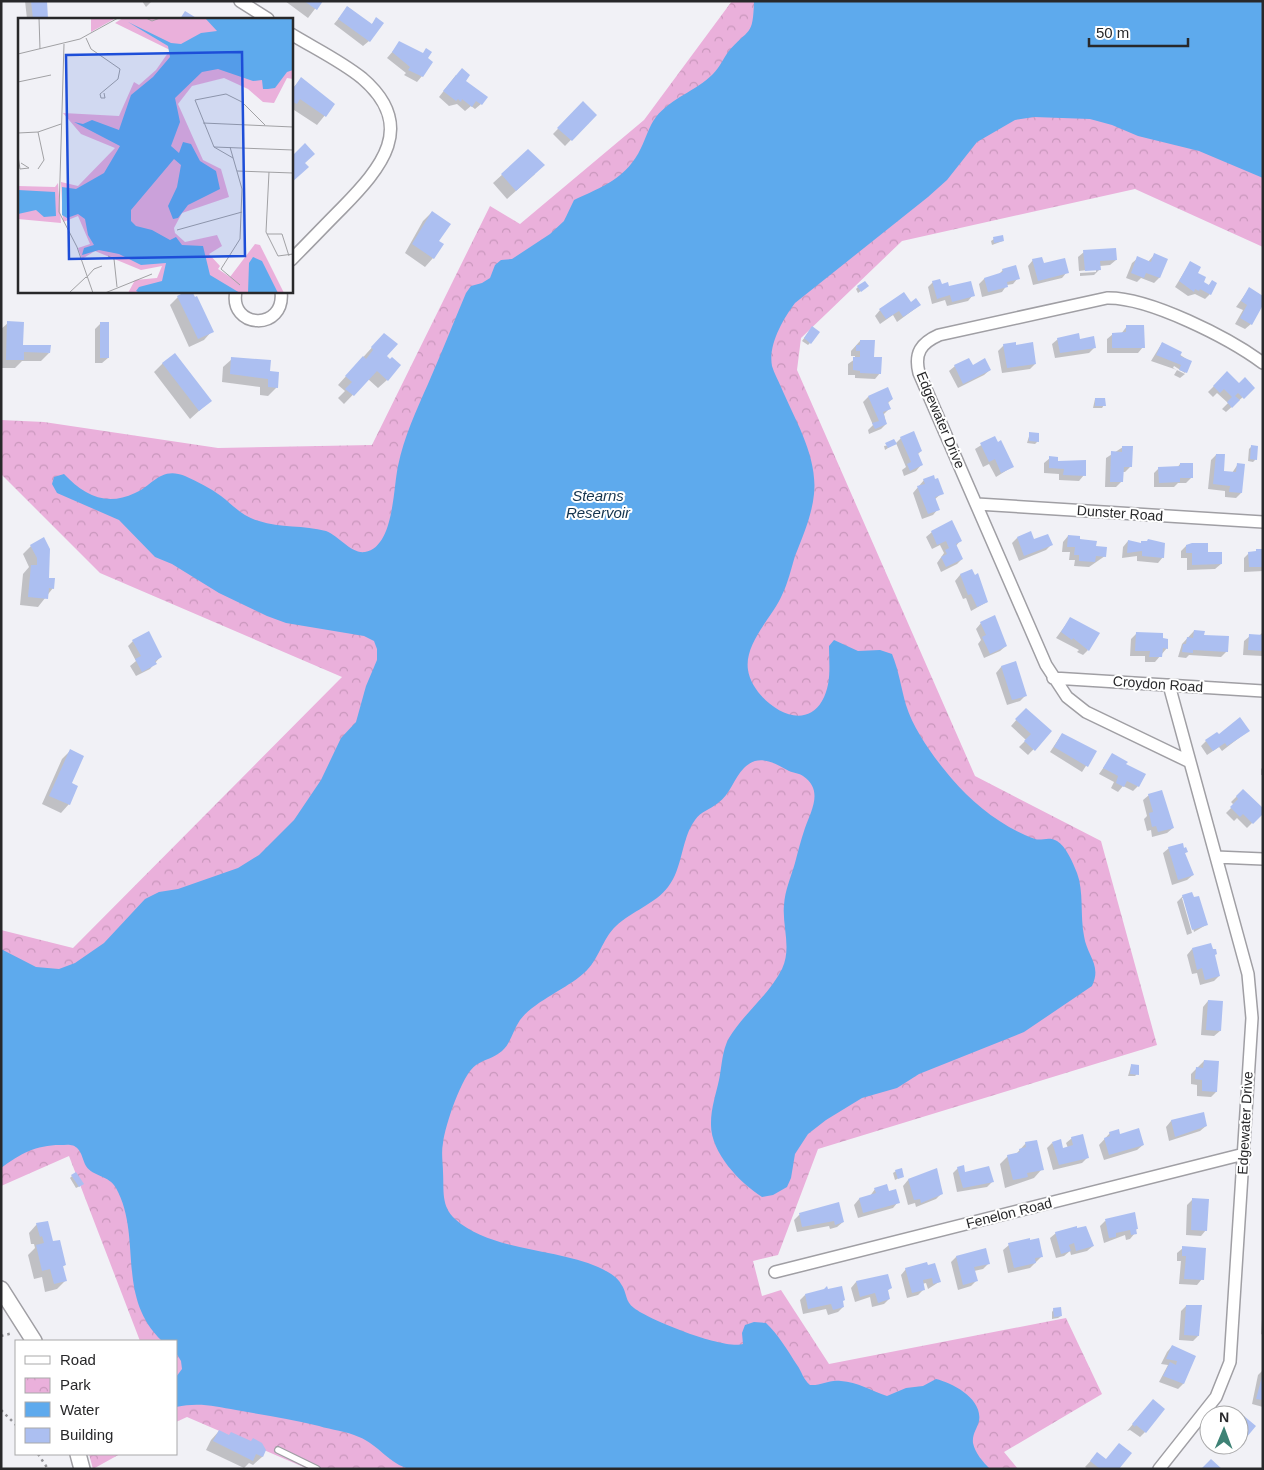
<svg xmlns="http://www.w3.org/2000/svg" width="1264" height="1470" viewBox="0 0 1264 1470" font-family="Helvetica,sans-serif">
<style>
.park{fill:url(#park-crowns)}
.water{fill:#5eaaed}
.shadow{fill:#0003}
.building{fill:#acbff1}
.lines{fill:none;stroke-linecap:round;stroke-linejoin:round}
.service-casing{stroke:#a09fa4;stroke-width:8}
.minor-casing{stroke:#a09fa4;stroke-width:14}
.tertiary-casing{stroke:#a09fa4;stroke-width:18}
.path{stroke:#939397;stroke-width:2.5;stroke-dasharray:2.5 4;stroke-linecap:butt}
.service{stroke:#fff;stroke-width:5.5}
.minor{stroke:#fff;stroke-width:11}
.tertiary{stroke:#fff;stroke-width:15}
.labels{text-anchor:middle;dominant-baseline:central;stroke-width:4;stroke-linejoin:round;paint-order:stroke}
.street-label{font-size:14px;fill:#28282a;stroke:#fff}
.water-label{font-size:15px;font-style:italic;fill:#14344f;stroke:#fff}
.inset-road{fill:none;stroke:#a1a1a4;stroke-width:1}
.view{fill:#1d4ed8;fill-opacity:0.15;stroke:#1d4ed8;stroke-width:2.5}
.inset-edge{fill:none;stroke:#28282a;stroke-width:2.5}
</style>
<defs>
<pattern id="park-crowns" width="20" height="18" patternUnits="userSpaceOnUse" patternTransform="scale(1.25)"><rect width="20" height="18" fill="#eab0db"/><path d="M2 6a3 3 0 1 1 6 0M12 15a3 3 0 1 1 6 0" fill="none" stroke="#c997bc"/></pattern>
</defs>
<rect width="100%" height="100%" fill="#f1f1f6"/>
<path class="park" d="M 732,1 L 1263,1 L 1263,247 L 1135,189 L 902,241 L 801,338 L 797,370 L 975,776 L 1101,841 L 1157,1045 L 818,1149 L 778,1255 L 753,1261 L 762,1296 L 781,1290 L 829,1364 L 1066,1318 L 1102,1394 L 1004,1452 L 1018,1469 L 308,1469 L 187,1417 L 176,1422 L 176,1341 L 140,1341 L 69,1156 L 1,1186 L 1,930 L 73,948 L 342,677 L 100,573 L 1,474 L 1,420 L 44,422 L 218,448 L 372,445 L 490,206 L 520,224 L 644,120 Z
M 89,1454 L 120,1454 L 93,1469 Z"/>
<path class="water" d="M 754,1 L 1263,1 L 1263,178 L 1199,151 L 1138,136 L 1112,125 L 1090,119 L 1034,117 L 1015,120 L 977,142 L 947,180 L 928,197 L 795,303 C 783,319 768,345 772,366 C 774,373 778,380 781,387 C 795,420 818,457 814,494 C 812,515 803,536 795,556 C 791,569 788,583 782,595 C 772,618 744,643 748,670 C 752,699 801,737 822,701 C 832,684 829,664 829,646 L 834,640 L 858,651 L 880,650 L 892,654 C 899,671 901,688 906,705 C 914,731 935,759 952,779 C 973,804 1004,828 1035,839 C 1042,841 1049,836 1057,841 C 1066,846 1073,863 1077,873 C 1084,891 1080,916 1084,936 C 1087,956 1102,965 1092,986 L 1024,1032 L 919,1074 L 897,1088 L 862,1098 L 826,1120 L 808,1134 L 795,1154 L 791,1178 L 787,1187 L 773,1195 L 762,1197 C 739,1182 710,1152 711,1123 C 711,1108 716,1094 719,1080 C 722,1066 722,1050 729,1038 C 744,1013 769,995 782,969 C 792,948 782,926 784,905 C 785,890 791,877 795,863 C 798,851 801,840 805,828 C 811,811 824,790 803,776 C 799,773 794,773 789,771 C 774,763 759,753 744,768 C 734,778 730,795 718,803 C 710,810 701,811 695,820 C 681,839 683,868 668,887 C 655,904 632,911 616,926 C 602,939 599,960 584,973 C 565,990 536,1000 520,1020 C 513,1030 511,1043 502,1051 C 494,1058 485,1059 476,1065 C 462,1074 445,1126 443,1143 C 441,1153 443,1163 443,1172 C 444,1191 441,1206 455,1219 C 490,1251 555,1248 598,1267 C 606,1271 617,1276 621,1284 C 627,1292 625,1302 634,1308 C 651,1321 725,1350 743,1344 L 742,1333 L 745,1325 L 754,1322 L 766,1323 C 778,1334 788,1351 797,1365 C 802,1372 803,1379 810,1385 C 821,1386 829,1379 841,1381 C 857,1382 872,1391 887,1396 L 906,1388 L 923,1386 L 936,1379 C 953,1383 983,1399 979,1421 C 977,1429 972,1434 973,1443 C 975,1453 983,1462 990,1469 L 410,1469 C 389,1464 379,1445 359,1437 C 346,1431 332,1430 319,1426 C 291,1419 264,1415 236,1410 C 215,1406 198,1402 176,1407 L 176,1377 L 182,1369 L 181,1361 L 176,1353 L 176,1341 L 162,1341 C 115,1296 143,1237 116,1188 C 109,1175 93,1177 86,1166 C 83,1161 82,1153 78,1149 C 73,1143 66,1145 60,1145 C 36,1145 20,1154 1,1168 L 1,949 L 36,967 L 59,969 L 75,963 L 104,943 L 145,899 L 159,892 L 178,889 L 238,868 L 259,855 L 294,820 L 321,780 L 341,738 L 356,722 L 366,686 L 377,660 L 377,649 L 374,641 L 364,636 L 286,623 L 267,616 L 219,593 L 172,564 L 155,557 L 119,520 L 57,493 L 52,484 L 54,477 L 64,474 C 84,495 106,507 135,493 C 153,485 161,466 185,476 C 198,482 210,488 221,496 C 234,506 243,517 259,521 C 280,528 304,525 326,531 C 339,536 351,554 365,552 C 394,547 393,489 398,466 C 404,437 416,411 428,384 C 441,354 453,324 466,293 L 471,286 L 482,283 L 490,278 L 495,265 L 501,260 L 512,259 L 550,234 L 564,221 L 574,200 C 602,187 627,178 641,148 C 646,138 649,126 656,117 C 671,98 696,91 713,74 C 720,67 723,59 728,52 C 749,27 753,38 754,1 Z"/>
<path class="shadow" d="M 25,1 L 46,1 L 47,19 L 27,19 Z
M 142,1 L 152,1 L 146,7 Z
M 285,1 L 321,1 L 308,18 Z
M 348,7 L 371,25 L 377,19 L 369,41 L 363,46 L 334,24 Z
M 400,43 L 422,76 L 417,82 L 404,75 L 406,73 L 387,58 Z
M 456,75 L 481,104 L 475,109 L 471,106 L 465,111 L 457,104 L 449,106 L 439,97 Z
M 301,79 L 334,104 L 317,125 L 291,108 L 291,90 Z
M 583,103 L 595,115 L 565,146 L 553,134 Z
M 528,151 L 535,174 L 507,199 L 493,183 Z
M 432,212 L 437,241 L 433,258 L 425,267 L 405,253 L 423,221 Z
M 994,239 L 1003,241 L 992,245 L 991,241 Z
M 1084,252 L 1116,260 L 1110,265 L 1100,266 L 1100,269 L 1094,275 L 1080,276 L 1080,273 L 1096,272 L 1096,269 L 1079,271 L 1078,257 Z
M 1154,255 L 1166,259 L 1159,278 L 1154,283 L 1141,278 L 1137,282 L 1126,278 L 1132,263 L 1138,258 L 1148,262 Z
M 1033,260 L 1043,265 L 1067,272 L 1062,278 L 1033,285 L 1028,266 Z
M 1190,263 L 1202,283 L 1208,286 L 1212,281 L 1210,294 L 1205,299 L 1195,294 L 1188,296 L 1175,287 Z
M 1003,270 L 1018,278 L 1013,284 L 1007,285 L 1002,292 L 982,297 L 979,284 L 984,279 L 998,275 Z
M 933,282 L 941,285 L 973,295 L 968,301 L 947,306 L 945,300 L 932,304 L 928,287 Z
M 858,287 L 865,288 L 858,293 L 856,289 Z
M 1249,289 L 1251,324 L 1245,329 L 1235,324 L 1243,310 L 1236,307 Z
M 178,297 L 212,331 L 204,340 L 189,347 L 170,305 Z
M 910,303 L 920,305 L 897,322 L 893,315 L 880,324 L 875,316 L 880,310 Z
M 8,323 L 22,346 L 49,353 L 41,361 L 22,361 L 15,368 L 1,368 L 1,329 Z
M 101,323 L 108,358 L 102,363 L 95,363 L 95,329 Z
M 1127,326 L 1143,347 L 1138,353 L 1107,353 L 1107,339 L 1113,334 L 1121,334 Z
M 810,330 L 810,343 L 808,345 L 802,341 Z
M 1058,339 L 1095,347 L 1089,353 L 1055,358 L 1052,344 Z
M 860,341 L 873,358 L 880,373 L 875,379 L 855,378 L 855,375 L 848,375 L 848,364 L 855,359 L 855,356 L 851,356 L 851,351 Z
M 376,343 L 386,356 L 387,380 L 378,388 L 368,379 L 344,404 L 338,398 L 345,391 L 338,385 Z
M 1162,343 L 1191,362 L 1185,373 L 1174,366 L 1173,368 L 1185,374 L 1180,378 L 1174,375 L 1177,370 L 1151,361 Z
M 1004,345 L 1015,346 L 1035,364 L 1030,369 L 1002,373 L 998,351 Z
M 232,359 L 268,373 L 277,387 L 268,396 L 260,395 L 260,387 L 222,382 L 223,367 Z
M 163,363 L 210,401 L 190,419 L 154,372 Z
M 955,366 L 972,366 L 990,370 L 984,375 L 958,388 L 949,371 Z
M 1227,373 L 1239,384 L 1253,388 L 1226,412 L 1222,409 L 1228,403 L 1217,393 L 1213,397 L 1208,392 Z
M 868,397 L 892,399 L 887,404 L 889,409 L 884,414 L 886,424 L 881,429 L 869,434 L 868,430 L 873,425 L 863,402 Z
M 1095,399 L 1104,405 L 1102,408 L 1093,408 Z
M 1030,433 L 1038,441 L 1035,444 L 1027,443 Z
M 994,437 L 1012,467 L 996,477 L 989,464 L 983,467 L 975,449 Z
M 901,438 L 921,451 L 917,455 L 921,465 L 916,471 L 904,476 L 902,470 L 906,467 L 896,443 L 885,450 L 884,446 L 895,444 Z
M 1123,447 L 1131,466 L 1125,472 L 1122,472 L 1122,481 L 1116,487 L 1105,487 L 1106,458 Z
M 1251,447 L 1256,459 L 1253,462 L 1248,461 L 1249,449 Z
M 1216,455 L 1222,472 L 1232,473 L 1238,464 L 1241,493 L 1236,498 L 1225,497 L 1225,491 L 1208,489 L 1211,460 Z
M 1050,458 L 1057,463 L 1084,475 L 1079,481 L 1059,480 L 1059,474 L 1044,473 L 1044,463 Z
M 1180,464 L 1192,477 L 1186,483 L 1178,483 L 1174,487 L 1154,487 L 1154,473 L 1159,468 L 1177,468 Z
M 924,480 L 942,493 L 934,500 L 938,509 L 933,515 L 922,519 L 913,493 Z
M 932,532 L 960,541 L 956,546 L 962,559 L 957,564 L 941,572 L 937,563 L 944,553 L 940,545 L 932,549 L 926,537 Z
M 1068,536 L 1095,547 L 1105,556 L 1089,567 L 1074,566 L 1075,560 L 1069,560 L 1070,552 L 1062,552 L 1063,542 Z
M 1017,538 L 1034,540 L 1051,545 L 1046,550 L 1019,561 L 1012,543 Z
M 43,539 L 47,579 L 53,588 L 38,607 L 20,605 L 23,574 L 29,567 L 23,554 L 31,546 Z
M 1128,541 L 1163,557 L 1158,563 L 1137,561 L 1137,556 L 1122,558 L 1123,547 Z
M 1186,546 L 1207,554 L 1221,564 L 1215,569 L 1187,570 L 1187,558 L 1181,558 L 1181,551 Z
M 1263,551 L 1263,571 L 1244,572 L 1244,558 L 1249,553 Z
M 972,571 L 987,602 L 971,611 L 966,598 L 963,599 L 955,581 L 960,575 Z
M 1070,619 L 1088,650 L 1083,655 L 1077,652 L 1079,650 L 1056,638 Z
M 981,623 L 1006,646 L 1000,651 L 984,658 L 978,644 L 981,640 L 976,629 Z
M 1194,631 L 1203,636 L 1227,651 L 1221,657 L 1189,655 L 1186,658 L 1178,657 L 1182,644 Z
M 1263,632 L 1263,656 L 1243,655 L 1244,641 L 1250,636 L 1259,636 Z
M 1136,634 L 1167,648 L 1155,662 L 1145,662 L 1145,656 L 1130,656 L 1131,639 Z
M 133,641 L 161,656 L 150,669 L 136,676 L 130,666 L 136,661 L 128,646 Z
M 1015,663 L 1026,695 L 1020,701 L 1007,705 L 996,673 L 1001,667 Z
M 1026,709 L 1050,732 L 1028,755 L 1019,747 L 1026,740 L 1011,726 Z
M 1248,731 L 1222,751 L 1219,747 L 1207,755 L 1201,746 L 1206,741 L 1219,736 Z
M 1062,734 L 1095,752 L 1082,772 L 1050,752 Z
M 70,751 L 69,804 L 61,813 L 42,804 L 62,759 Z
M 1113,754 L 1125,764 L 1138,786 L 1133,791 L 1123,786 L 1118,792 L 1111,788 L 1114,782 L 1099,774 Z
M 1263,767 L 1263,775 L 1261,775 L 1261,769 Z
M 1243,790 L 1263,812 L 1247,828 L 1237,818 L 1234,821 L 1226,813 L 1234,805 L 1231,802 Z
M 1149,795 L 1173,828 L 1167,833 L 1152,837 L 1151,830 L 1147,831 L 1144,819 L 1147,816 L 1143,800 Z
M 1169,848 L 1186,852 L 1184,854 L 1193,875 L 1187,880 L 1172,885 L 1163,853 Z
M 1192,894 L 1193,898 L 1198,897 L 1206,925 L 1194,932 L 1184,898 L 1182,898 L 1192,933 L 1187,935 L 1177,902 L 1183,896 Z
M 1192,949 L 1214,956 L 1219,976 L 1214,981 L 1200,985 L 1197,973 L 1192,974 L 1187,955 Z
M 1208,1001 L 1220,1031 L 1214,1036 L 1201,1035 L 1203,1007 Z
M 1204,1061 L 1216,1092 L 1211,1097 L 1197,1096 L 1197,1085 L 1191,1084 L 1191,1074 Z
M 1131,1066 L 1137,1074 L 1135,1076 L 1128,1076 Z
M 1203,1114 L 1206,1126 L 1200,1131 L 1169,1141 L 1166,1127 L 1171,1121 Z
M 1110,1133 L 1143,1145 L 1137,1150 L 1104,1160 L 1099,1145 Z
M 1072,1138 L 1087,1158 L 1082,1163 L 1053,1170 L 1047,1148 L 1052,1143 L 1062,1149 L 1068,1148 L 1066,1143 Z
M 1026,1143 L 1042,1169 L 1034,1178 L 1005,1188 L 1000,1164 L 1008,1156 L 1016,1154 Z
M 958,1168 L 965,1173 L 992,1182 L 987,1187 L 957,1192 L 953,1173 Z
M 936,1170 L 941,1194 L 936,1199 L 916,1207 L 915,1203 L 908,1205 L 903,1186 L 908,1180 Z
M 896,1171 L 903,1176 L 895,1180 L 893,1173 Z
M 72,1176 L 80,1186 L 76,1188 L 70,1178 Z
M 875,1189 L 888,1192 L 898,1202 L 893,1208 L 858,1218 L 854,1205 L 859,1199 L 870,1196 Z
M 1193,1199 L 1206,1230 L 1201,1236 L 1186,1235 L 1187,1205 Z
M 838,1204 L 843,1222 L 837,1227 L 830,1229 L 829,1226 L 797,1232 L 794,1220 L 799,1215 Z
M 1105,1221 L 1137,1228 L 1135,1233 L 1130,1239 L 1126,1240 L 1125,1235 L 1104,1243 L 1100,1226 Z
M 37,1224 L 52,1243 L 65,1265 L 62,1267 L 65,1281 L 57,1289 L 45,1292 L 42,1277 L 34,1279 L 28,1255 L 35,1248 L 34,1244 L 31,1244 L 29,1233 Z
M 1056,1233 L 1093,1246 L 1087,1251 L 1071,1255 L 1070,1251 L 1064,1256 L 1056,1258 L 1050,1238 Z
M 1009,1245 L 1042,1256 L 1030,1268 L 1008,1273 L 1003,1250 Z
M 1183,1248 L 1202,1279 L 1197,1285 L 1179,1284 L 1181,1261 L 1177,1261 L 1177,1253 Z
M 985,1250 L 989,1263 L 983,1269 L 974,1271 L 976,1281 L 971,1286 L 958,1290 L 951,1262 L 956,1257 Z
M 926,1264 L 939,1282 L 928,1289 L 926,1283 L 922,1284 L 924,1289 L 918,1295 L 907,1298 L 901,1275 L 906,1269 Z
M 856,1282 L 890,1288 L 887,1291 L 889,1299 L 884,1304 L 872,1307 L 870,1297 L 855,1302 L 851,1288 Z
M 805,1295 L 842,1302 L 843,1307 L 838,1312 L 828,1315 L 826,1309 L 803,1314 L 800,1300 Z
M 1263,1305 L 1263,1335 L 1261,1334 Z
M 1186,1306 L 1198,1336 L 1193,1341 L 1179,1340 L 1181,1311 Z
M 1054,1309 L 1061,1316 L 1058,1318 L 1052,1319 L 1052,1312 Z
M 1172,1346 L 1195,1357 L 1183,1384 L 1178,1389 L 1159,1382 L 1168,1365 L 1161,1364 L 1167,1352 Z
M 1263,1370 L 1263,1407 L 1252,1404 L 1258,1375 Z
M 1148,1406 L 1145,1432 L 1140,1437 L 1130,1430 L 1127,1431 Z
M 219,1431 L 265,1450 L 262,1457 L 253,1465 L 249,1463 L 244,1468 L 206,1450 L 211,1440 Z
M 1220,1445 L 1238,1445 L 1230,1454 Z
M 1097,1454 L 1118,1469 L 1088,1469 L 1085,1467 Z"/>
<path class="building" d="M 31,1 L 47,1 L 48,19 L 33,19 Z
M 304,1 L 323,1 L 317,10 Z
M 347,6 L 372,24 L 376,17 L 384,23 L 370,42 L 338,19 Z
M 185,11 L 198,19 L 180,19 Z
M 399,41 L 423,53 L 426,48 L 432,52 L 428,58 L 433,62 L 423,77 L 408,70 L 410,67 L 392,52 Z
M 462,68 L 470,75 L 466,81 L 488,97 L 482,105 L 476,101 L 472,107 L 462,99 L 461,102 L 458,99 L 456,101 L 443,91 Z
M 301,77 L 335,104 L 326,117 L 300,99 L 297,104 L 291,101 L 291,92 Z
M 583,101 L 597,115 L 572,141 L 557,128 Z
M 305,143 L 315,154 L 305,163 L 309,167 L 291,183 L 291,157 Z
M 528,149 L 545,165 L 516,191 L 501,174 Z
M 432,211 L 451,224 L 439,241 L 444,244 L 434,259 L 412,244 Z
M 1003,235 L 1004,241 L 994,243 L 993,237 Z
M 1116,248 L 1117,260 L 1100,261 L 1101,270 L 1085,271 L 1083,250 Z
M 1154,253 L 1168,259 L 1160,278 L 1146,273 L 1144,278 L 1131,273 L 1137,256 L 1151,262 Z
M 1042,257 L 1044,263 L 1065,258 L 1069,273 L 1038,281 L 1032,259 Z
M 1190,261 L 1201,267 L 1198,273 L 1206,277 L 1204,282 L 1209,285 L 1212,280 L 1217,283 L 1211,295 L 1200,289 L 1199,291 L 1195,289 L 1194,292 L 1179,281 Z
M 1016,265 L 1020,279 L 1007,282 L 1008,287 L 988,292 L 984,278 L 1003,272 L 1002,269 Z
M 940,279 L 942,284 L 948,282 L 949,286 L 971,281 L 975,296 L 952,302 L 950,295 L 937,299 L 932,281 Z
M 865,281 L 869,286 L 861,292 L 857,286 Z
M 1249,287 L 1263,296 L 1263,305 L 1252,325 L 1240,318 L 1247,305 L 1241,301 Z
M 187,291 L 192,291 L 195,297 L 197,296 L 214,332 L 198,339 L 177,296 Z
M 904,292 L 911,302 L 916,298 L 921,305 L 903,317 L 899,311 L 886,319 L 879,309 Z
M 7,321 L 24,322 L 23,345 L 51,345 L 50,353 L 24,352 L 24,360 L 6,360 Z
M 100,322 L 109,322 L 109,358 L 100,358 Z
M 1126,325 L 1144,325 L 1145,348 L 1112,348 L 1112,333 L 1126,332 Z
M 812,326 L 820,332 L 811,344 L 804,338 Z
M 384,333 L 398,344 L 387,356 L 390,359 L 392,357 L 401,365 L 388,381 L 377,371 L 354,396 L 345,389 L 352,382 L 345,376 L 363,356 L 366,359 L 373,350 L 371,347 Z
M 1079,333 L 1080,339 L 1094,336 L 1096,348 L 1060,353 L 1057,338 Z
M 860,340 L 875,340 L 874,357 L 882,357 L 881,374 L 860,373 L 860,371 L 853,370 L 853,357 L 860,357 L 860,351 L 856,351 L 856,345 L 860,345 Z
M 1016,342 L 1016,345 L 1033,342 L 1036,364 L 1007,368 L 1003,344 Z
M 1162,342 L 1182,352 L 1180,356 L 1192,361 L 1187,373 L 1179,370 L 1181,365 L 1156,355 Z
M 175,353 L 212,401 L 199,411 L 162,363 Z
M 231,357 L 271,360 L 270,371 L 279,372 L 278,388 L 268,387 L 268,379 L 230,374 Z
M 969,358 L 973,365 L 985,358 L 991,370 L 963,384 L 954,365 Z
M 1227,371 L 1239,383 L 1245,377 L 1255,388 L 1244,399 L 1238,393 L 1235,396 L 1240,400 L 1232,408 L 1227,402 L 1232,397 L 1224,389 L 1220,393 L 1213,386 Z
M 888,387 L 893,399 L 888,402 L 891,409 L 883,412 L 887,424 L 875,429 L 872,423 L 879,421 L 868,396 Z
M 1095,398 L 1105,398 L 1106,406 L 1095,406 Z
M 914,431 L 922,451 L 918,453 L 923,465 L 910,471 L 907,464 L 911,462 L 900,437 Z
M 1029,432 L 1039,433 L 1039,442 L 1029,441 Z
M 995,436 L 998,442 L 1001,440 L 1014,467 L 1001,473 L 995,459 L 989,462 L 980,443 Z
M 894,439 L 897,444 L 888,448 L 885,443 Z
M 1251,445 L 1258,446 L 1257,460 L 1250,459 Z
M 1122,446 L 1133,446 L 1132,467 L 1124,467 L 1123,482 L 1110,482 L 1111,451 L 1122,452 Z
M 1216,454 L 1225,454 L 1224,471 L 1236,472 L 1237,463 L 1245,464 L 1242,493 L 1229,492 L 1230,486 L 1213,484 Z
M 1049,456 L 1058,457 L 1058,461 L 1086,460 L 1086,476 L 1063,475 L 1064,469 L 1049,468 Z
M 1180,463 L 1193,463 L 1193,478 L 1180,478 L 1180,482 L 1159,483 L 1158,467 L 1180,466 Z
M 934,475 L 935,479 L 938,478 L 944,494 L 935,497 L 940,510 L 928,514 L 917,486 L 925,484 L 923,479 Z
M 952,520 L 962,541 L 956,544 L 963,559 L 946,567 L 941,557 L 947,554 L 945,550 L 949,548 L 946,541 L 937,545 L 931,531 Z
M 1031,531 L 1034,539 L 1048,534 L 1053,545 L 1024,556 L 1017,537 Z
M 1068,535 L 1080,536 L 1080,539 L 1097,541 L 1096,546 L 1107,547 L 1106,557 L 1096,556 L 1095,562 L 1079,561 L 1079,555 L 1074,555 L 1075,547 L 1067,547 Z
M 44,537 L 50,549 L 49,578 L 55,578 L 54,589 L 49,588 L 48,599 L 28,597 L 31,565 L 37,565 L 37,558 L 30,545 Z
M 1148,539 L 1165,543 L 1164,558 L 1142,556 L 1142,551 L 1127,553 L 1128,540 L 1141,543 L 1141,541 L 1147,541 Z
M 1192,543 L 1208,543 L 1208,552 L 1222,552 L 1222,564 L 1192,565 L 1192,553 L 1186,553 L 1186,545 Z
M 1256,549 L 1263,549 L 1263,567 L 1249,567 L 1248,552 L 1256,551 Z
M 972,569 L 975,575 L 978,573 L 988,602 L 977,607 L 971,594 L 968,595 L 960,574 Z
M 995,615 L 1007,646 L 990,654 L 982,637 L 986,635 L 980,622 Z
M 1070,617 L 1100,633 L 1089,651 L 1073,638 L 1072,640 L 1061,632 Z
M 1194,630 L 1205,631 L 1204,635 L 1229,636 L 1228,652 L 1193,650 L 1193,653 L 1182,652 L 1183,644 L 1186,644 L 1187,637 L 1193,638 Z
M 149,631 L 162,657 L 155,661 L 157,664 L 142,672 L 135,659 L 141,656 L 132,640 Z
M 1136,632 L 1163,633 L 1163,638 L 1168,639 L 1168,649 L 1163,648 L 1162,657 L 1149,657 L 1150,651 L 1135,651 Z
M 1249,634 L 1263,635 L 1263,651 L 1248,650 Z
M 1016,661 L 1027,696 L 1012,700 L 1001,666 Z
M 1026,708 L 1052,731 L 1035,751 L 1024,741 L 1031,734 L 1015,719 Z
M 1240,717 L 1250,731 L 1227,746 L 1225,743 L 1213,751 L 1205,740 L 1217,732 L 1219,734 Z
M 1062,733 L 1097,751 L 1088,767 L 1054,747 Z
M 70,749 L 84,756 L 72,783 L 78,786 L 70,805 L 49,796 Z
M 1112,753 L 1128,762 L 1126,764 L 1146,774 L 1139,787 L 1127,781 L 1124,787 L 1116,783 L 1118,776 L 1103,768 Z
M 1243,789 L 1263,808 L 1263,814 L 1253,824 L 1243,814 L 1240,817 L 1230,807 L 1238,799 L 1236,796 Z
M 1162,790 L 1174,828 L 1158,832 L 1156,826 L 1152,827 L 1149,813 L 1153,812 L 1148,794 Z
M 1183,843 L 1184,848 L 1186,847 L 1188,852 L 1185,853 L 1194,875 L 1178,880 L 1168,847 Z
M 1192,892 L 1194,897 L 1199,896 L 1208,925 L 1192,930 L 1182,895 Z
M 1211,943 L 1213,949 L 1216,949 L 1217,954 L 1215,955 L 1220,976 L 1205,980 L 1202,968 L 1197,970 L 1192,948 Z
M 1208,1000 L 1223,1001 L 1221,1031 L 1206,1030 Z
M 1204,1060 L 1219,1061 L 1217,1092 L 1202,1091 L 1202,1080 L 1195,1079 L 1196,1067 L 1203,1068 Z
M 1131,1064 L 1139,1065 L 1139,1075 L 1130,1074 Z
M 1204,1112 L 1207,1126 L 1175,1137 L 1171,1120 Z
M 1139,1128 L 1144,1145 L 1109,1155 L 1104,1138 L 1110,1136 L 1109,1132 L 1119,1129 L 1120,1134 Z
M 1083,1134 L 1089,1158 L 1059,1165 L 1052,1142 L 1061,1139 L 1063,1148 L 1073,1145 L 1071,1137 Z
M 1037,1140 L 1044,1170 L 1027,1173 L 1028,1177 L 1013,1180 L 1007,1155 L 1020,1152 L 1019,1149 L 1026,1147 L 1025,1142 Z
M 964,1165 L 965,1172 L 989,1166 L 994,1182 L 963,1188 L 957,1167 Z
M 902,1168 L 904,1177 L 898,1179 L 895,1170 Z
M 937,1168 L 943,1194 L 921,1203 L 920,1199 L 914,1200 L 908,1179 Z
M 76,1172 L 84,1184 L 79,1187 L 71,1175 Z
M 887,1184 L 889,1191 L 896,1189 L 900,1203 L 863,1213 L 859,1198 L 876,1193 L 874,1188 Z
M 1192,1198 L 1209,1199 L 1207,1231 L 1191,1230 Z
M 839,1202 L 844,1222 L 835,1225 L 834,1221 L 802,1227 L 799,1213 Z
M 1135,1212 L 1138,1229 L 1136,1229 L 1137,1234 L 1131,1235 L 1130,1230 L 1116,1233 L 1116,1237 L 1109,1238 L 1105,1219 Z
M 48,1221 L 53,1241 L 60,1240 L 66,1265 L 63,1266 L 67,1281 L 54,1284 L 50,1269 L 42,1271 L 36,1245 L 44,1243 L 42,1236 L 40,1237 L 36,1223 Z
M 1077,1226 L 1077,1228 L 1086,1226 L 1094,1246 L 1076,1251 L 1074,1243 L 1069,1245 L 1071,1251 L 1061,1254 L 1055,1232 Z
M 1030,1238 L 1030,1240 L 1039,1238 L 1043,1257 L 1035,1258 L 1036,1263 L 1014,1268 L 1008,1243 Z
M 1182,1246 L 1206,1248 L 1204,1280 L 1184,1279 L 1186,1256 L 1182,1256 Z
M 986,1248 L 990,1264 L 974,1267 L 978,1281 L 963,1285 L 956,1256 Z
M 927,1262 L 928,1265 L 935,1263 L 941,1282 L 933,1284 L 932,1278 L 923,1280 L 925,1290 L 912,1293 L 905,1268 Z
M 888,1274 L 892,1288 L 888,1290 L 890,1299 L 878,1303 L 875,1293 L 860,1297 L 856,1281 Z
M 827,1286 L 828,1289 L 842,1286 L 845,1300 L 843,1301 L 844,1307 L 833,1310 L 831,1304 L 808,1309 L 805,1294 L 824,1289 Z
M 1186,1305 L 1202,1305 L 1199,1336 L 1184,1335 Z
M 1061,1307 L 1062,1316 L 1054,1317 L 1053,1308 Z
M 1172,1345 L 1196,1356 L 1184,1384 L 1163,1376 L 1170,1362 L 1176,1365 L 1177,1361 L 1166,1359 Z
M 1263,1373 L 1263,1400 L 1256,1399 Z
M 1153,1399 L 1165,1409 L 1146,1433 L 1136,1425 L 1135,1427 L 1132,1424 Z
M 1244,1416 L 1256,1426 L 1236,1450 L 1231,1445 L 1239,1445 L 1239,1421 Z
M 219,1430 L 229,1435 L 231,1432 L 251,1441 L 253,1438 L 262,1443 L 266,1450 L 263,1457 L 256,1454 L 253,1461 L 213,1441 Z
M 1119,1443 L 1132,1453 L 1119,1469 L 1100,1469 L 1090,1461 L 1097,1452 L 1106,1459 Z
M 1211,1459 L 1222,1469 L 1201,1469 Z"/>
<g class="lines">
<defs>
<path id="service" d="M 278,1450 L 317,1469"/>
<path id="minor" d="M 240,1 L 268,19
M 291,34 C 314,48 341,61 362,78 C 418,126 381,168 342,208 C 325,225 308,243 291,260
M 236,291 C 228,329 286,332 281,291
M 977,504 L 1263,522
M 1053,678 L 1263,691
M 1190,762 L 1086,712 L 1067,697 L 1046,665 L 919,373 C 914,353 921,343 939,335 L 1107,298 C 1149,297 1229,338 1263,363
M 1216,857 L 1263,859
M 775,1272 L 1244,1154
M 1159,1469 L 1216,1397 L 1230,1362 L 1252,1018 L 1248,974 L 1169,685"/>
<path id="tertiary" d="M 1,1289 L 34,1341
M 78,1454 L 82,1469"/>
</defs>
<use href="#service" class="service-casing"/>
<use href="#minor" class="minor-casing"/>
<use href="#tertiary" class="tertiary-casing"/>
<path class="path" d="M 1,1336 L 13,1333
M 1,1410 L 16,1425
M 38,1454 L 48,1469"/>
<use href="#service" class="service"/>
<use href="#minor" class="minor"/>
<use href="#tertiary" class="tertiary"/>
</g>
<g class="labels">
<g class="street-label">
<text transform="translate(941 420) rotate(67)">Edgewater Drive</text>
<text transform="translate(1120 513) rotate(4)">Dunster Road</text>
<text transform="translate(1158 684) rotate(4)">Croydon Road</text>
<text transform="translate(1245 1123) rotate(-87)">Edgewater Drive</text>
<text transform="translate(1009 1213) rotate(-14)">Fenelon Road</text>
</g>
<g class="water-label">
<text x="598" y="495">Stearns<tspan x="598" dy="17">Reservoir</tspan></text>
</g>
</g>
<g transform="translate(18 18)">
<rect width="275" height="275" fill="#f1f1f6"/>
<path d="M 73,0 L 98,0 L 73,14 ZM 105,0 L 275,0 L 275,61 L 269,60 L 256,85 L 245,84 L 230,71 L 206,60 L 174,68 L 160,86 L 185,142 L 203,151 L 211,179 L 164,195 L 156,210 L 157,215 L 167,224 L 199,217 L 204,228 L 191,236 L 202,248 L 200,251 L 212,259 L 237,226 L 242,227 L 266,275 L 110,275 L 117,262 L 139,260 L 144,248 L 123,252 L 77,233 L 64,241 L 60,230 L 72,226 L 60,198 L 45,204 L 43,164 L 60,168 L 97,130 L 63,116 L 45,95 L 101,98 L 116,64 L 121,67 L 138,52 L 152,32 L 97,5 ZM 40,165 L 43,205 L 0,201 L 0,168 L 37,169 Z" fill="#eab0db"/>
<path d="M 187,0 L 275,0 L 275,52 L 269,54 L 257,70 L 250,71 L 245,71 L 244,62 L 235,63 L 200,51 L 184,54 L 157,80 L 162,104 L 153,128 L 161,135 L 165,124 L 173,126 L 182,143 L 198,153 L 202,171 L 170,187 L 160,200 L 155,201 L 150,188 L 159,169 L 163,147 L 156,141 L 113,192 L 113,203 L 118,208 L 134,212 L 152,222 L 158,219 L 164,227 L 185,228 L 192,257 L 222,275 L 122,275 L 118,273 L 121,269 L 144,263 L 148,245 L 123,247 L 101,236 L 81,232 L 64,237 L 66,230 L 76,227 L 70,217 L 67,201 L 60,196 L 49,200 L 44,197 L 44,169 L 58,171 L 86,155 L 102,128 L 56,104 L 65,106 L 74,102 L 101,112 L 113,77 L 135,59 L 152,39 L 150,28 L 110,4 L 153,25 L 163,26 L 183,15 L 199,13 ZM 0,172 L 37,174 L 38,198 L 26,199 L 18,192 L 0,196 ZM 235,239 L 244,243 L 260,275 L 230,275 L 231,245 Z" fill="#5eaaed"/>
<path class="inset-road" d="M 21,0 L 22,31M 128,0 L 134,3 L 142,0M 68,20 L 73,31 L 102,51 L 100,61 L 82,76 L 83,80 L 87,80 L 86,75M 46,26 L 41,194 L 59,229 L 75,275M 0,36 L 62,21 L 100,0M 0,64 L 33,57M 185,105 L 275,109M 20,114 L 26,142 L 20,151M 0,115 L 20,114 L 43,106M 196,129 L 275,132M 212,129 L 224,171 L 222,221 L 203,251 L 222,267M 0,138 L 2,151 L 11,150 L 3,145M 215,140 L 196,129 L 177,82 L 208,76 L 224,84 L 247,107M 219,153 L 275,155M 251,154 L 248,214 L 260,238 L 275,236M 275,169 L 275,201M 159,212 L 224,194M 249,216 L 264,216 L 271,238M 90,238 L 96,241 L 99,269M 68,260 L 76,251 L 84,248M 51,275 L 68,259M 87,275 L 134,256"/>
<path class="view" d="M 224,34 L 227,238 L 51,241 L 48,37 Z"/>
<rect width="275" height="275" class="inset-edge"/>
</g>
<rect width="1264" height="1470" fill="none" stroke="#28282a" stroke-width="5"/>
<rect x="15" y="1340" width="162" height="115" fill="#ffffff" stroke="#a9a9aa"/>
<rect x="25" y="1356" width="25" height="8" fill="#ffffff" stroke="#a9a9aa"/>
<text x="60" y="1365" font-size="15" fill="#28282a">Road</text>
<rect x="25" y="1378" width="25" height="15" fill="url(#park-crowns)" stroke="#a9a9aa"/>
<text x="60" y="1390" font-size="15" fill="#28282a">Park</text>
<rect x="25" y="1402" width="25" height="15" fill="#5eaaed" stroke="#a9a9aa"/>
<text x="60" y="1415" font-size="15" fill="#28282a">Water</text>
<rect x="25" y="1428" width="25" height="15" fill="#acbff1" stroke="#a9a9aa"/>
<text x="60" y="1440" font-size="15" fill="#28282a">Building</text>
<g transform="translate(1224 1430) rotate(1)"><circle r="24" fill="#ffffff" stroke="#a9a9aa"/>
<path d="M0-4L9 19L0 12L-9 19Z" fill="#3e8275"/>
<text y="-8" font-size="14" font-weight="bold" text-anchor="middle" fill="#28282a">N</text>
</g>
<path d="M1089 38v8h99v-8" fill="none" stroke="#28282a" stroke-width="2.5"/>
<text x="1096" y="38" font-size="15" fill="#28282a" stroke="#ffffff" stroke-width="4" paint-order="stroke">50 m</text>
</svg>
